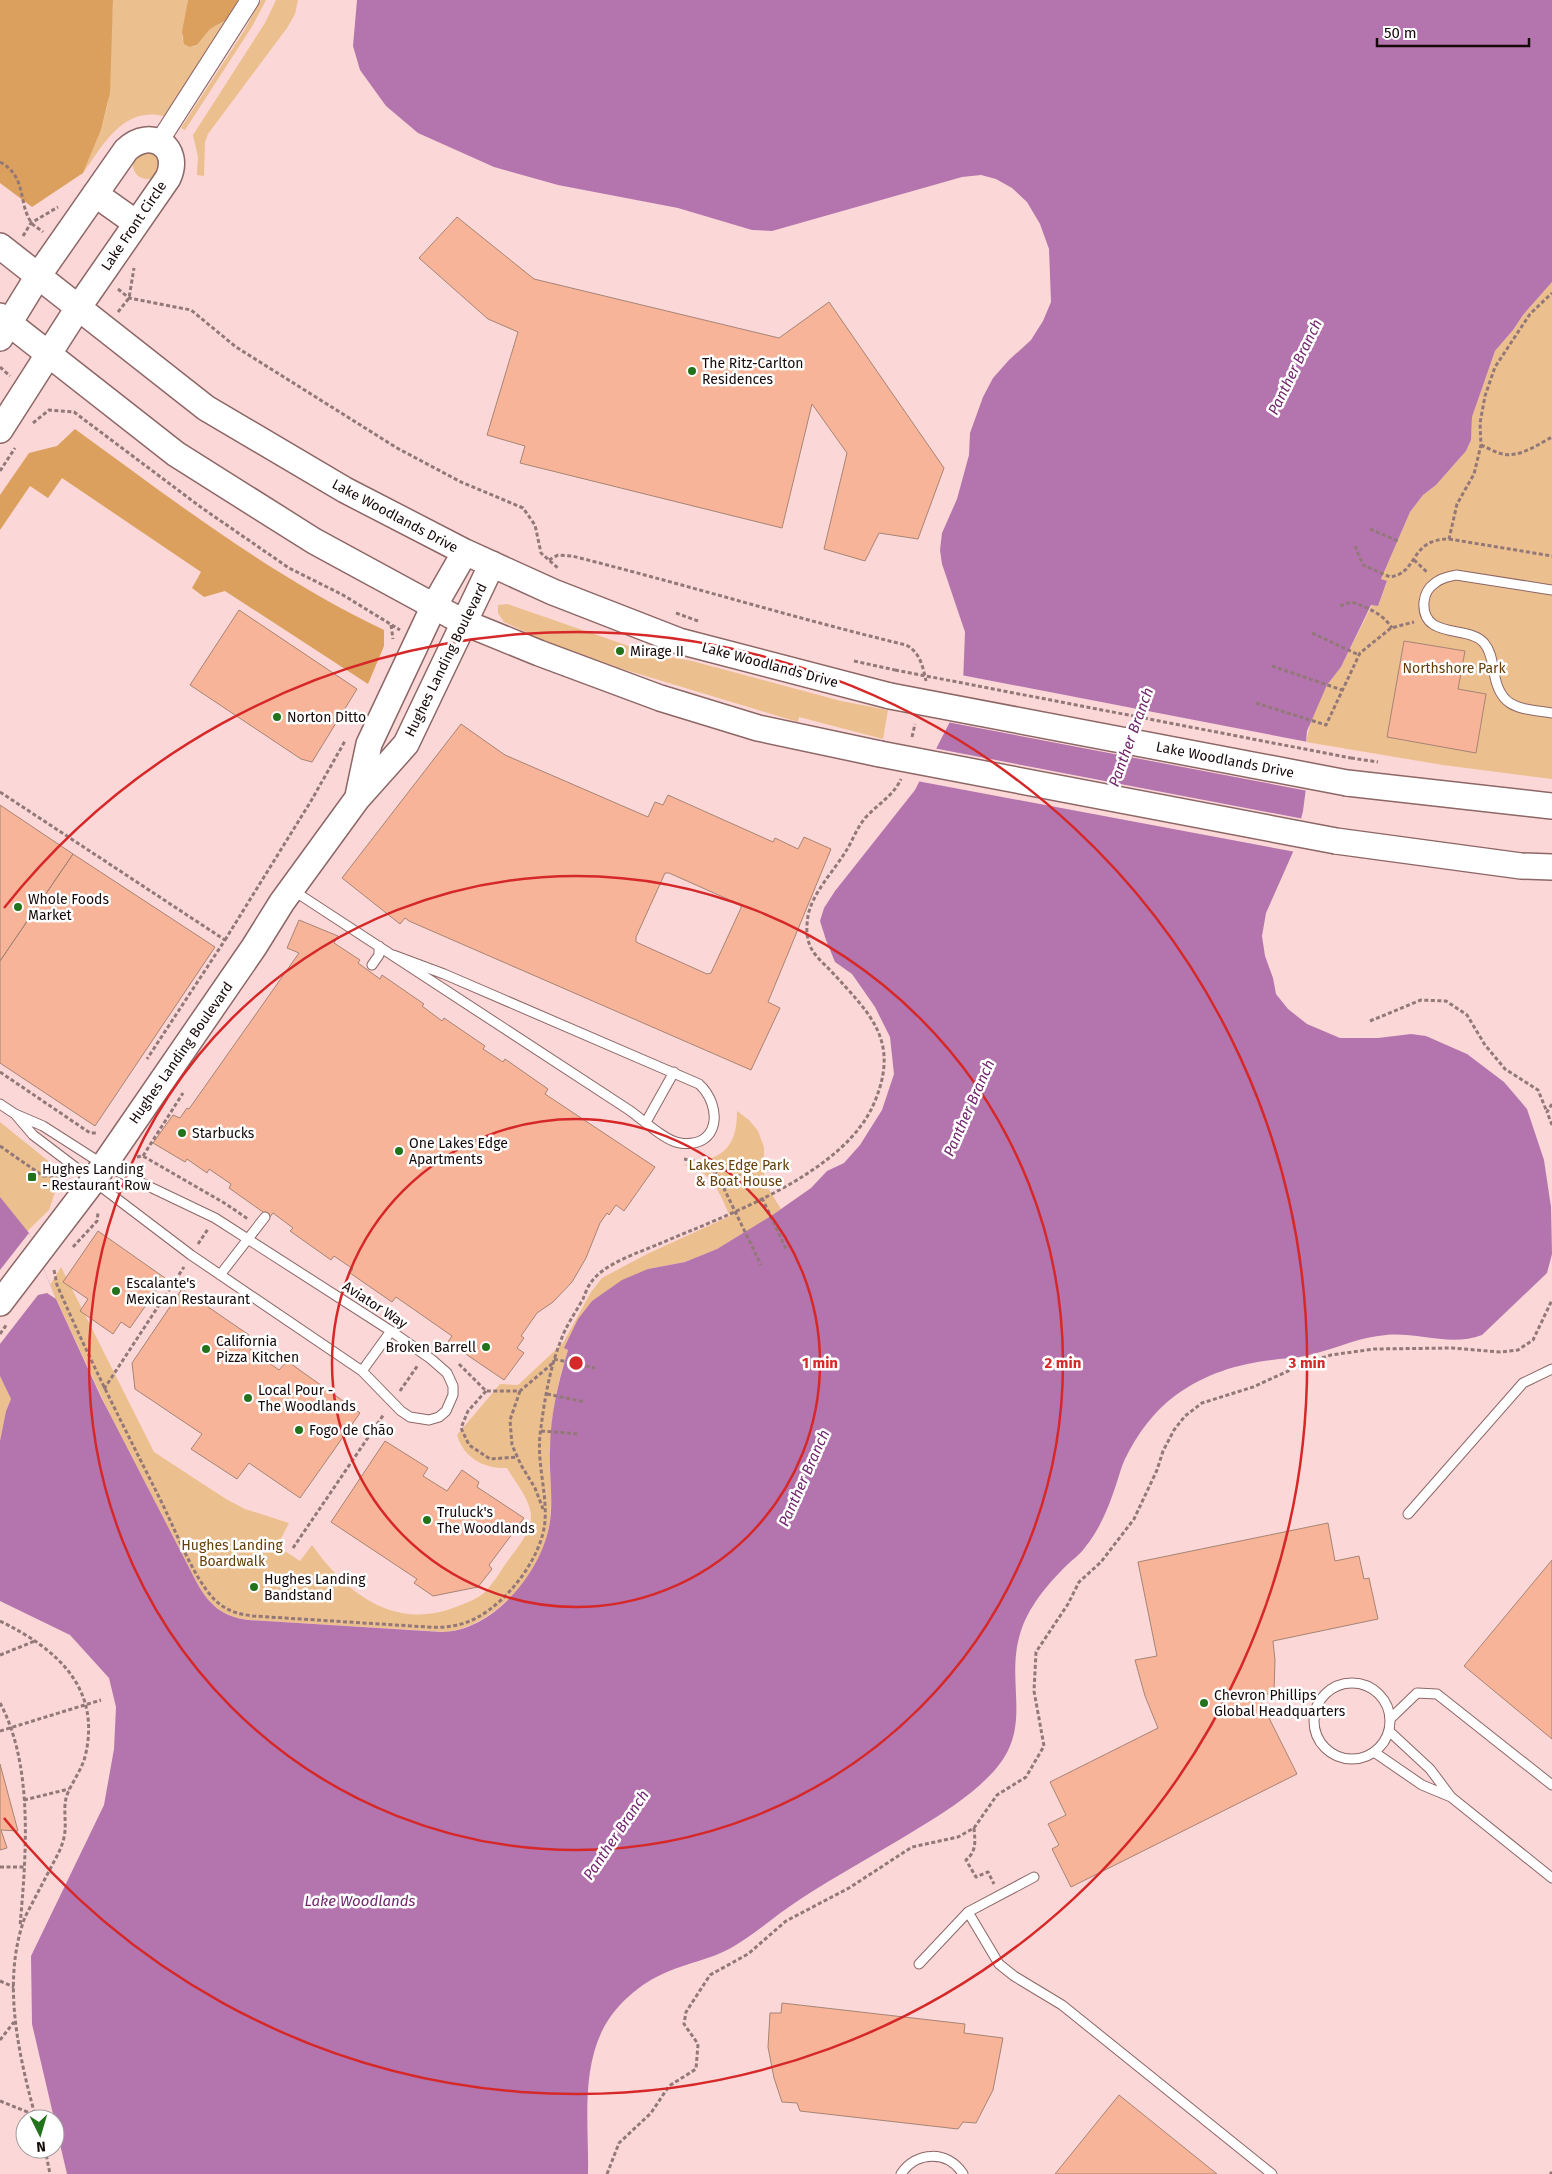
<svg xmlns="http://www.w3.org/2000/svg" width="1552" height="2174" viewBox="0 0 1552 2174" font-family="'Fira Sans',sans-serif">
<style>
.green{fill:#ecbf8e}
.forest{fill:#dba05d}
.water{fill:#b475ae}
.pier{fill:#fbd8d7}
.building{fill:#f7b498;stroke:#a78475;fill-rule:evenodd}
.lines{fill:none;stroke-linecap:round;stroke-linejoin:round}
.lane-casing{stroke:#8d6666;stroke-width:11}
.street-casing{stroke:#8d6666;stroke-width:20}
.secondary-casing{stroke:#8d6666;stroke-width:28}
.path{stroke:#927878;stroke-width:3;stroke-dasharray:4 2.5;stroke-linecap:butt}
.lane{stroke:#fff;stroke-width:9}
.street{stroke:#fff;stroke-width:18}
.secondary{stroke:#fff;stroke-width:25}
.secondary-bridge-casing{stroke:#8d6666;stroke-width:28;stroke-linecap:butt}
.path-bridge{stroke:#927878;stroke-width:3;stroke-dasharray:4 2.5;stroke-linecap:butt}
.secondary-bridge{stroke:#fff;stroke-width:25}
.ring{fill:none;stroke:#d62828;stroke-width:2.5}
.poi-dot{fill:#22731c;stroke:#fff;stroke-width:2}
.labels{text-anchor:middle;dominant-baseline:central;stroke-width:5;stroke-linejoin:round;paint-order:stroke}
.street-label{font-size:14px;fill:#17090a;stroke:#fff}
.poi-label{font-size:14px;fill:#17090a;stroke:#fff;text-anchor:start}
.park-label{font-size:14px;fill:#653e07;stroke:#fff}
.water-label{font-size:15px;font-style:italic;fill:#72266d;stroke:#fff}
.centre{fill:#d62828;stroke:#fff;stroke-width:2.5}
.ring-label{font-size:15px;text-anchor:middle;font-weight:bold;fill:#d62828;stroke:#fff;stroke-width:5;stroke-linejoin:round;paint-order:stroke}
</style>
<rect width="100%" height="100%" fill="#fbd8d7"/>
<path class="green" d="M 113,0 L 188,0 L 182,38 L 190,47 L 196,46 L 210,29 L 228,19 L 164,116 C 123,106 103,145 83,173 L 101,130 L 108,103 Z
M 261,0 L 266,0 L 253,25 L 185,130 L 181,128 L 244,31 Z
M 276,0 L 298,0 L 295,14 L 287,28 L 208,134 L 205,142 L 204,176 L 197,175 L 198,157 L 193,135 L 265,23 Z
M133 165a14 14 0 1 1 28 0a14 14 0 1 1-28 0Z
M 1552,282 L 1552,779 L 1443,765 L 1306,742 L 1311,721 L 1327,685 L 1341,667 L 1372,605 L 1378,606 L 1387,582 L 1381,579 L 1410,512 L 1423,495 L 1436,485 L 1466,451 L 1471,440 L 1472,417 L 1495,351 L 1513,330 L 1523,315 Z
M 507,604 L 649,653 L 692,661 L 841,701 L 888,710 L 883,739 L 799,717 L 798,722 L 619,668 L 547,642 L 504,622 L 498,613 L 498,605 Z
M 737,1111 L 749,1120 L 758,1131 L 764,1147 L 764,1182 L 781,1209 L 774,1214 L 790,1249 L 767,1219 L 717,1249 L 685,1262 L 648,1269 L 565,1348 L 568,1350 C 559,1377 553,1406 551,1435 C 548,1465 554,1496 549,1526 C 542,1573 495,1625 447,1632 L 248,1620 C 223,1617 209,1605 197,1583 L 110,1415 L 56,1299 L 50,1285 L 61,1267 L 154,1452 L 226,1499 L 245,1509 L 289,1523 L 277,1546 L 300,1561 L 312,1545 C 346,1593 393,1630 453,1608 C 464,1604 475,1600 484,1593 C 493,1584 500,1572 507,1562 C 516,1549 532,1532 531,1515 C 530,1499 515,1482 507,1468 C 484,1469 464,1458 457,1435 L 500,1384 L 518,1385 L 563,1343 L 591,1292 L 602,1278 L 647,1254 L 730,1216 C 718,1191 714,1172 684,1165 C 720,1159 737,1151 737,1111 Z
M 0,1122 L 62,1172 L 49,1210 L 0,1258 Z
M 0,1376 L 11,1399 L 6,1411 L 0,1441 Z"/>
<path class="forest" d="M 0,0 L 113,0 L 110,93 L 101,130 L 83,173 L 32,207 L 0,183 Z
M 188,0 L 238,0 L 228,19 L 210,29 L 197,45 L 190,47 L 184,44 L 182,32 Z
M 75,429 C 174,501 273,577 384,630 L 384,646 L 368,684 L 225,591 L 204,597 L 192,588 L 201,572 L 62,478 L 48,498 L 30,486 L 0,530 L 0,495 L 29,453 L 57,446 Z"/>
<path class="water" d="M 357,0 L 1552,0 L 1552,282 L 1523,315 L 1513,330 L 1495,351 L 1472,417 L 1471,440 L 1466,451 L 1436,485 L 1423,495 L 1410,512 L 1381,579 L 1387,581 L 1378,606 L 1371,605 L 1341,667 L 1327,685 L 1307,731 L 1306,742 L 1306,788 L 1303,811 L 1293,852 L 1266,913 L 1262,936 L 1265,956 L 1273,978 L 1276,994 L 1288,1009 L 1307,1024 L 1340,1038 L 1378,1038 L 1411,1034 L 1426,1036 L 1467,1054 L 1504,1082 L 1527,1109 L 1544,1160 L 1551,1207 L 1552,1254 L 1547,1273 L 1482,1335 C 1451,1347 1417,1332 1386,1335 C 1359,1337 1338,1348 1313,1354 C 1300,1358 1286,1358 1272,1360 C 1237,1364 1205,1374 1176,1395 C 1154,1411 1137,1434 1125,1459 C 1121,1467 1119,1476 1116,1485 C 1109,1506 1100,1529 1086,1546 C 1081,1554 1073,1559 1066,1566 C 1047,1585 1028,1607 1020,1634 C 1005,1684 1034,1727 994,1771 C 972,1795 945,1812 917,1829 C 878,1853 837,1875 799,1900 C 776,1915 755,1934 731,1948 C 711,1959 688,1963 667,1972 C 640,1983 615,2005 602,2031 C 581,2075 589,2127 588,2174 L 67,2174 L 32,2024 L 31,1956 L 104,1805 L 114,1749 L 116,1707 L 109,1678 L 70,1635 L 0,1601 L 0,1441 L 6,1411 L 11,1399 L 0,1376 L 0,1197 L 29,1233 L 56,1299 L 101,1397 L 197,1583 C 209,1605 223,1617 248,1620 L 442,1632 C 492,1631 540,1574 549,1527 C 554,1502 549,1476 550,1451 C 550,1417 558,1383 568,1350 L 564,1348 L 578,1319 L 592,1301 L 622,1280 L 648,1269 L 685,1262 L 717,1249 L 771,1216 L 811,1188 L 827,1171 L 844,1163 L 860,1145 L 882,1110 L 894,1074 L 890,1037 L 875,1007 L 852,974 L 835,962 L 826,940 L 820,921 L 824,908 L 835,891 L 915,790 L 957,708 L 963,684 L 965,632 L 942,564 L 940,550 L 942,533 L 957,499 L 969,455 L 970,433 L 983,397 L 993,378 L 1009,360 L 1031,340 L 1043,321 L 1051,302 L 1049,249 L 1040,224 L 1027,202 L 1012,188 L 996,179 L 981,175 L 962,177 L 772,231 L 752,230 L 678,208 L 558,185 L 494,167 L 418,133 L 386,106 L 360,70 L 353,46 Z"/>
<path class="pier" d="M 961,675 L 1308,742 L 1308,791 L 947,722 L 955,707 Z
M 933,748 L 1304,819 L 1296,852 L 917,781 Z
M 29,1233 L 56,1299 L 47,1293 L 38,1295 L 0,1344 L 0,1270 Z"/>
<path class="building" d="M 457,217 L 534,279 L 779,338 L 829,302 L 944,468 L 918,539 L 879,533 L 865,561 L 824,549 L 847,453 L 812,404 L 782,528 L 520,463 L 525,446 L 487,435 L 518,332 L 488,319 L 419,258 Z
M 239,610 L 357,689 L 312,762 L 301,759 L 190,685 Z
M 1404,641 L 1465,651 L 1458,689 L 1486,694 L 1476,753 L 1387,737 Z
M 461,724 L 505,755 L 648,817 L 655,802 L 663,805 L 668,795 L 773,842 L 775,838 L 798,849 L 804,837 L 831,849 L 768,1002 L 780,1008 L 751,1070 L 409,921 L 405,918 L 400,924 L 342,878 ZM 665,873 L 669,873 L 741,905 L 741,908 L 711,973 L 707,974 L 636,942 L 636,937 Z
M 0,805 L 73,854 L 0,961 Z
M 73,854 L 215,947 L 95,1126 L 0,1063 L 0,961 Z
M 299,920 L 338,936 L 334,943 L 360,960 L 358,963 L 380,979 L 382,975 L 424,1004 L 422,1006 L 442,1021 L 444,1018 L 485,1046 L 483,1049 L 503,1062 L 505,1059 L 548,1089 L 545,1094 L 655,1167 L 624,1211 L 616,1205 L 609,1215 L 607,1213 L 600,1223 L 586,1258 L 572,1282 L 553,1302 L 537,1313 L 521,1336 L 524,1338 L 517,1348 L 524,1353 L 504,1380 L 448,1342 L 452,1336 L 396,1297 L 392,1302 L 350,1273 L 353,1269 L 334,1256 L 331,1260 L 290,1231 L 293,1228 L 273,1213 L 270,1217 L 229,1188 L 231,1184 L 209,1169 L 207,1173 L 187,1159 L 185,1162 L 153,1143 L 173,1115 L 180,1118 L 187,1108 L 189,1109 L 299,953 L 287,948 Z
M 735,1174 L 750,1177 L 748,1187 L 732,1184 Z
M 98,1231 L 165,1278 L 130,1328 L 121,1322 L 113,1334 L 80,1311 L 88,1299 L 63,1282 Z
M 182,1289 L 249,1335 L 243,1344 L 279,1370 L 287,1361 L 360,1413 L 300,1498 L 249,1463 L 237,1479 L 191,1449 L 202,1434 L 135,1389 L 132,1363 Z
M 385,1441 L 428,1468 L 423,1476 L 447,1491 L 462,1470 L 479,1482 L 477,1487 L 524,1518 L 489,1565 L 492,1569 L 478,1587 L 433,1596 L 414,1583 L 417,1579 L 331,1522 Z
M 1328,1523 L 1335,1561 L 1359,1556 L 1364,1579 L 1369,1578 L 1378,1619 L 1273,1641 L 1275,1660 L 1274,1691 L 1259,1698 L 1297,1774 L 1071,1887 L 1052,1849 L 1059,1845 L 1048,1824 L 1066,1815 L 1050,1782 L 1158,1728 L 1145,1696 L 1135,1660 L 1157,1656 L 1138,1562 Z
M 1552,1560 L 1552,1739 L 1464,1666 Z
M 0,1764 L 18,1831 L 1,1830 L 7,1848 L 0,1850 Z
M 782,2003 L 965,2024 L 964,2033 L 1003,2038 L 993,2090 L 976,2123 L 963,2122 L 958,2129 L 800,2111 L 797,2103 L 782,2102 L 774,2078 L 768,2047 L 770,2013 L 781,2013 Z
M 1119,2095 L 1217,2174 L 1055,2174 Z"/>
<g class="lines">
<defs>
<path id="lane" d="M 1552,590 L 1456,575 C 1448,577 1442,577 1435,583 C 1428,588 1425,593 1424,602 C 1421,640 1470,625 1484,643 C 1491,651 1492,662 1494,672 C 1500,710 1520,708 1552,713
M 294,891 L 629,1110 C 642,1119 665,1141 680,1143 C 720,1149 723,1106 699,1084 L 444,974 L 393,955
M 372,965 L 379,955 L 379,946
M 0,1104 L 15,1114 L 43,1126 L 104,1165 L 215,1218 L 391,1331 L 431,1359 L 447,1373 L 453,1386 L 453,1395 L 446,1411 L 439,1417 L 429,1420 L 410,1417 L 401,1411 L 362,1371 L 191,1255 L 33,1135 L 15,1114
M 646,1122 L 674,1072
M 220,1275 L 265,1217
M 362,1371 L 391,1331
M 1408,1514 L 1523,1383 L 1552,1369
M1314 1721a38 38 0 1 1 76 0a38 38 0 1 1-76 0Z
M 1390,1719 L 1417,1693 L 1437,1694 L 1552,1785
M 1389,1731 L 1430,1769 L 1451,1797 L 1552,1878
M 1374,1752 L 1422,1785 L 1451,1797
M 968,1912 L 999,1964 L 1014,1976 L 1062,2005 L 1272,2174
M 919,1964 L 968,1912 L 1034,1877
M 901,2174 C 916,2151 948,2150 963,2174"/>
<path id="street" d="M 159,142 L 250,0"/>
<path id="secondary" d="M 95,194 L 136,223
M 0,246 L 206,408 L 345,490 L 465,552 L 553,592 L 679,641 L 890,696
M 0,316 L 176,454 L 314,541 L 463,622 L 539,653 L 660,698 L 758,728 L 880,754
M 0,430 L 78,308 L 168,178 C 182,148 151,126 126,150 L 38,276 L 0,338
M 1347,783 L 1552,806
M 358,796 L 369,744 L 434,606 L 465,552
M 1336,841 L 1521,866 L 1552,867
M 0,1303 L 93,1181 L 254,947 L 282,902 L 357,799 L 406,744 L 492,564"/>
</defs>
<use href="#lane" class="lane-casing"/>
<use href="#street" class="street-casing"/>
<use href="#secondary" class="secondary-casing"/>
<path class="path" d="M 0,162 C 27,176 18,203 31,222 C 33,226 40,229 43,232
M 23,236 L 31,223 L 58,207
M 118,289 L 129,298 L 191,310 L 236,347 L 397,448 L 461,482 L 523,508 L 535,525 L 541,553 L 559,569
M 118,312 L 129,298 L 134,268
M 0,367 L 10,376
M 33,423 L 49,410 L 74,412 L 202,508 L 289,568 L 343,595 L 400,630
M 1481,445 C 1488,448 1496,453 1503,454 C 1519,458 1539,444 1552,437
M 0,471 L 15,448
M 1370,529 L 1398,541
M 1449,539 L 1552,556
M 1355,546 L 1363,565 L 1390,577 C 1419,573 1409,539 1449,539 L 1457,504 L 1474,474 L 1481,445 L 1480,423 L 1485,396 L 1495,367 L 1530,314 L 1552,293
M 549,560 L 558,555 L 572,556 C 684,584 794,618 906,645 C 920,652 923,667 926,681
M 1414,560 L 1427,572
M 1340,606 L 1352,602 C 1368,608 1382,613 1392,628
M 676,613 L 698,621
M 391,625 L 393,639
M 1312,633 L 1359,655
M 854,661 L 895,670
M 1272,666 L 1342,690
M 1256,703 L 1326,725 L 1360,653 L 1391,628 L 1414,622
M 912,737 L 915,724
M 1351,758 L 1378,762
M 0,792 L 225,940 L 147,1059
M 225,940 L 311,801 L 345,741
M 1370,1021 L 1421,1000 L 1446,1001 L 1467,1015 L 1485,1045 L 1505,1069 L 1538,1090 L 1547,1112
M 0,1072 L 90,1133 L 98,1133
M 1552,1104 L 1547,1112 L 1552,1125
M 0,1146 L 43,1176 L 64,1176
M 143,1156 L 183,1093
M 137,1157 L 143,1156 L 226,1204 L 248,1219
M 684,1159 L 696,1161 L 717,1174 L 761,1265
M 762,1198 L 786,1249
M 198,1244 L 208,1229
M 73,1247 L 97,1221 L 98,1213
M 54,1270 L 57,1285 C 89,1359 125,1429 161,1501 C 175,1529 192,1575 213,1598 C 224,1610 237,1614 253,1616 L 428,1627 C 446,1628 462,1626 478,1617 C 509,1600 542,1557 545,1521 C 547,1492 537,1464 540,1435 C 544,1403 549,1370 561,1340 C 566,1326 575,1313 583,1299 C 585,1294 587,1288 590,1284 C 602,1264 638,1253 659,1244 C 726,1215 846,1174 875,1101 C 900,1040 870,1014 831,971 C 822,962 810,952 808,939 C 806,931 807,923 808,916 C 812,893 834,871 846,851 C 853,840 857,827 866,817 C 878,804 894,795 901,779
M 0,1334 L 7,1324
M 554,1359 L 595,1368
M 459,1364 L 486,1391 L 520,1391 L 553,1363
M 104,1389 L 184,1267
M 400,1391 L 418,1365
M 486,1391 L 468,1411 L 461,1428 L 469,1445 L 490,1459 L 517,1457
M 520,1391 L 510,1420 L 512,1445 L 521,1465 L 535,1488 L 543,1509
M 547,1394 L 585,1402
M 541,1431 L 579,1434
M 293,1548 L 384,1414
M 0,1621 C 57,1649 102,1688 85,1757 C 81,1771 72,1782 67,1795 C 63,1806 66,1819 65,1830 C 65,1837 62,1845 59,1852 L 25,1917 C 1,1982 19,2056 36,2119
M 0,1655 L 35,1641
M 0,1703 C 34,1766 26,1857 20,1926
M 0,1731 L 101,1700
M 24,1800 L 69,1789
M 974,1828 C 975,1841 977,1851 966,1860 L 976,1877 L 988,1872 L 994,1884
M 0,1867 L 24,1867
M 0,1981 L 14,1987
M 0,2040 L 14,2022
M 0,2101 L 35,2115
M 45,2149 L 50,2174
M 607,2174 L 619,2143 L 651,2113 L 669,2086 L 696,2069 L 698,2044 L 684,2024 L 686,2012 L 710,1975 L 748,1954 L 786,1921 L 849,1888 L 912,1847 L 958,1837 L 974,1828 L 997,1795 L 1026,1777 L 1044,1746 L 1034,1691 L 1036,1652 L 1068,1604 L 1079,1582 L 1101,1562 L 1134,1519 L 1157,1470 L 1163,1451 L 1174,1430 L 1185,1416 L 1202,1403 L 1253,1387 L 1308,1362 L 1331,1355 L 1374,1349 L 1452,1348 L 1500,1352 L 1518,1350 L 1533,1340 L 1552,1300
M 1550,2174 L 1552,2172"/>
<use href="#lane" class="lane"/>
<use href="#street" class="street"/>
<use href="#secondary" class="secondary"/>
<defs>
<path id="secondary-bridge" d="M 890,696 L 1347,783
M 880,754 L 1336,841"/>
</defs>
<use href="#secondary-bridge" class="secondary-bridge-casing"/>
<path class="path-bridge" d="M 895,670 L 1351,758"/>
<use href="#secondary-bridge" class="secondary-bridge"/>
</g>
<g class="ring">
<circle cx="576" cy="1363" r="244"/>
<circle cx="576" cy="1363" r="487"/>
<path d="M4 908A731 731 0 1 1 4 1818"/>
</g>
<g class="poi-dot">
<circle cx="692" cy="371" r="5"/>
<circle cx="620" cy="651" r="5"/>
<circle cx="277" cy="717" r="5"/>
<circle cx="18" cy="907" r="5"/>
<circle cx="182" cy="1133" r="5"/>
<circle cx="399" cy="1151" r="5"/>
<rect x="27" y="1172" width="10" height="10" rx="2.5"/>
<circle cx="116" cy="1291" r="5"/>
<circle cx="486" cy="1347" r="5"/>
<circle cx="206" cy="1349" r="5"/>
<circle cx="248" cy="1398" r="5"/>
<circle cx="299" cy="1430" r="5"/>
<circle cx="427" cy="1520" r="5"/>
<circle cx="254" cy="1587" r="5"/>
<circle cx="1204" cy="1703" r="5"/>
</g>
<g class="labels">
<g class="street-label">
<text transform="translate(134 226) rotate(-56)">Lake Front Circle</text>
<text transform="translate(395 516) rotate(28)">Lake Woodlands Drive</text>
<text transform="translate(446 660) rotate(-64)">Hughes Landing Boulevard</text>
<text transform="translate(770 665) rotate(15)">Lake Woodlands Drive</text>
<text transform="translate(1225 760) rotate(11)">Lake Woodlands Drive</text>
<text transform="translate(181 1053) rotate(-55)">Hughes Landing Boulevard</text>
<text transform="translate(375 1305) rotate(33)">Aviator Way</text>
</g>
<g class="poi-label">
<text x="702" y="363">The Ritz-Carlton<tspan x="702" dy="16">Residences</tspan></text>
<text x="630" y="651">Mirage II</text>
<text x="287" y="717">Norton Ditto</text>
<text x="28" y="899">Whole Foods<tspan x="28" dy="16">Market</tspan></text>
<text x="192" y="1133">Starbucks</text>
<text x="409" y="1143">One Lakes Edge<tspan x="409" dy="16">Apartments</tspan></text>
<text x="42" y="1169">Hughes Landing<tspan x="42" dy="16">- Restaurant Row</tspan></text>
<text x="126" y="1283">Escalante's<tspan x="126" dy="16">Mexican Restaurant</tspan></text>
<text x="216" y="1341">California<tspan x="216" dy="16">Pizza Kitchen</tspan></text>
<text x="476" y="1347" text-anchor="end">Broken Barrell</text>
<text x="258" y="1390">Local Pour -<tspan x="258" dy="16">The Woodlands</tspan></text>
<text x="309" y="1430">Fogo de Chão</text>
<text x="437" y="1512">Truluck's<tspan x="437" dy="16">The Woodlands</tspan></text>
<text x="264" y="1579">Hughes Landing<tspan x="264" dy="16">Bandstand</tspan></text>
<text x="1214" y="1695">Chevron Phillips<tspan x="1214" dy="16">Global Headquarters</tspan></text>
</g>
<g class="park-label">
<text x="1454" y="668">Northshore Park</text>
<text x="739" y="1165">Lakes Edge Park<tspan x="739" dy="16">&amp; Boat House</tspan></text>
<text x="232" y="1545">Hughes Landing<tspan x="232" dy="16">Boardwalk</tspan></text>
</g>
<g class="water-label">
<text transform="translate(1295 367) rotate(-64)">Panther Branch</text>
<text transform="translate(1131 737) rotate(-70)">Panther Branch</text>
<text transform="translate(969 1108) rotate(-66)">Panther Branch</text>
<text transform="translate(804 1478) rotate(-66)">Panther Branch</text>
<text transform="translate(616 1835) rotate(-56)">Panther Branch</text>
<text x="360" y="1901">Lake Woodlands</text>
</g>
</g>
<circle cx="576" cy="1363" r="8" class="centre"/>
<g class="ring-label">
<text x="820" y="1368">1 min</text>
<text x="1063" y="1368">2 min</text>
<text x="1307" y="1368">3 min</text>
</g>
<g transform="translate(40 2134) rotate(175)"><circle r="24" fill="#ffffff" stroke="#a29d9d"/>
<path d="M0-4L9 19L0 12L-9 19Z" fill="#22731c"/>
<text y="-8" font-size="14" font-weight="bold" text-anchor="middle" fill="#17090a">N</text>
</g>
<path d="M1377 38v8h152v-8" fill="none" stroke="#17090a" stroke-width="2.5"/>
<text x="1384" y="38" font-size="15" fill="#17090a" stroke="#ffffff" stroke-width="4" paint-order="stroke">50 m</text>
</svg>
